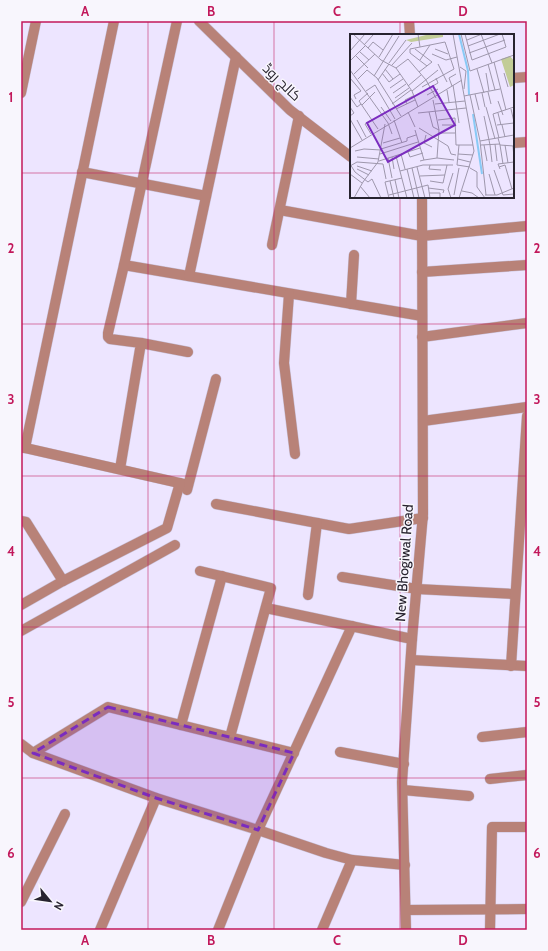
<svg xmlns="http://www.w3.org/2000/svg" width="548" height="951" font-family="Cabin,Cairo,sans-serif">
<rect width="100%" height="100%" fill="#ede5ff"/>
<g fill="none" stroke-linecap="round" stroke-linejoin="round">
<g stroke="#c9c2da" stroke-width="11">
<g id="minor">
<path d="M199 21 290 110 351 157"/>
<path d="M409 21 410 35"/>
<path d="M513 78 527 77"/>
<path d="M21 93 36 21"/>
<path d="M513 143 527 142"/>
<path d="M82 172 206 196"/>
<path d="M280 210 422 236 527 226"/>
<path d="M272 245 299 116"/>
<path d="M124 265 422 316"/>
<path d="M422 272 527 265"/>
<path d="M189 276 236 57"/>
<path d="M289 294 284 363 295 454"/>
<path d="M351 304 354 255"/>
<path d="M422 337 527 323"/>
<path d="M141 343 188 352"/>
<path d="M423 421 527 407"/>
<path d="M21 447 188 485"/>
<path d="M25 448 114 21"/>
<path d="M120 469 141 343 110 339 108 337V333L124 265 177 21"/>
<path d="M187 490 216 379"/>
<path d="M216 504 349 529 423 518"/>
<path d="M21 521 26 522 63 581"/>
<path d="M200 571 271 588 230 737"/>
<path d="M342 577 417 589 515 594"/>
<path d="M308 595 317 523"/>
<path d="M21 605 63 581 167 528 180 483"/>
<path d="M266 608 412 639"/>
<path d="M21 631 175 545"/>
<path d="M411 660 527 666"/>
<path d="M511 666 527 416"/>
<path d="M181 725 222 576"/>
<path d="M482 737 527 732"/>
<path d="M21 744 33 753 55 761 156 798 258 830 326 853 352 860 405 865"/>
<path d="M340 752 404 764"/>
<path d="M33 753 108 707 294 753"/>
<path d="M490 779 527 775"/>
<path d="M403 790 469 796"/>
<path d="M21 902 65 814"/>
<path d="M406 910 527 909"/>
<path d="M100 930 156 798"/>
<path d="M218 930 258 830 352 626"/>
<path d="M322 930 352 860"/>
<path d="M406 930 402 782 412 639 423 514 422 197"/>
<path d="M490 930 492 827H527"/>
</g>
</g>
<use href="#minor" stroke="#b88278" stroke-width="10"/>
</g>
<path fill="#7b2cbf" fill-opacity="0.2" stroke="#7b2cbf" stroke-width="3" stroke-dasharray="8 5" stroke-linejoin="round" d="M108 707 294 753 258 830 156 798 33 753Z"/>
<path fill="none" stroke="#c2185b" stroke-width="1" stroke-opacity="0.55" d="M148 21V930M274 21V930M400 21V35M21 173H351M513 173H527M400 197V930M21 324H527M21 476H527M21 627H527M21 778H527"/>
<g text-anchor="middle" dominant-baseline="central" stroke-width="3" stroke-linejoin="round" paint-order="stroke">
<g font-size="14" fill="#27232f" stroke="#f8f6fd">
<text transform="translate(282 82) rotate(44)">کالج روڈ</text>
<text transform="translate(404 563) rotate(-86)">New Bhogiwal Road</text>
</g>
</g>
<g transform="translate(350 34)">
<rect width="164" height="164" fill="#ede5ff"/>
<path d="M80 0H93V3L61 8 56 6ZM160 22 164 27V51L160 53 151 25Z" fill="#c2cc97"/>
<path fill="none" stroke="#89caf6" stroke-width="2" d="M109 0 118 37 119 61M123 80 132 140"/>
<path fill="none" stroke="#9e97ac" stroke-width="1" d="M3 0 31 26 46 34 62 57 68 73M68 0 70 13M103 0 124 117 109 164M111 0 120 37 164 21M115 0 122 26 156 13 152 0M131 0 142 29M117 6 132 0M14 11 23 1M118 12 150 0M18 14 23 8 33 16M65 15 82 28 69 38M85 15 98 20M0 17 15 0M10 18 19 26M119 19 155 6M82 20 96 26 107 23M6 22 18 34M29 23 43 0M70 26 80 11M0 27 15 12M144 28 156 76M39 29 56 6M88 30 97 48M138 30 145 56M42 31 62 9M110 33 116 37 114 55M46 34 58 25 76 46 86 64M35 35 43 45M127 35 134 59M0 36 38 89 42 100M32 39 39 48 50 40M136 39 139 57M154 39 158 53M4 40 25 20M24 42 49 2M0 44 11 57 4 61 6 65M8 45 17 36 27 44 51 82M28 46 39 30M103 51 109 89M58 52 71 41M102 52 99 44 106 40M72 53 104 35 95 8 60 15V19L77 32M40 54 53 45M97 56 99 68M16 57 25 51 45 85M62 57 88 36M74 57 88 49 86 44M138 58 141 70M18 59 9 67 28 95M43 59 56 50M132 59 135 73M125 60 129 76M77 61 88 55M120 61 130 107 136 161M114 62 150 55M0 63 7 73 11 70M45 64 59 54M83 66 89 96 87 124M148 67 153 81M42 70 61 56M57 70 55 66 63 62M85 70 115 67M12 71 25 58M0 73 4 79 0 82M31 73 41 87M136 73 145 105M46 75 65 66M161 75 164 88M58 78 65 93M79 78 83 93 89 96M68 79 116 74M148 79 151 91M134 82 140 111M0 85 12 106M7 86 16 103M44 86 52 109M88 86 105 84 106 111H123M92 91H105M147 91 164 89M152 91 155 103M69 94 98 112 101 120 106 121M65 96 74 126 70 127M89 99H105M21 100 15 90 22 86M76 101 74 109 82 113M148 104 150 111 164 112M149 104 143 80 164 73M130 107 164 101M33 109 50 104M145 110 147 127M109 111 107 131 120 133M131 111 150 110M134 111 137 127M140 111 142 128M150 111 153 130M155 111 158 129M163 112 164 124M0 114 112 46M31 115 57 107V104L66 101M5 117 14 115 31 116M58 118 60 123 73 119M30 120 68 108M51 120 55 135M108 120 123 121M46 122 57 164M7 123 29 125M42 123 44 135M38 124 42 144M108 125 120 128M74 126 87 124 104 126M29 127 70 114M0 130 5 138 18 148 22 145 31 164M80 131 79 135 91 136M0 132 7 128 33 130 36 145M7 132 22 137M67 133 75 164M149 133 155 131 162 155M62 134 69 164M120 134 127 138V153L135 164M7 135 19 141M57 135 64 164M150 135 148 130 164 128M144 136 153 161 164 160M50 137 73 131H103M0 140 12 149M139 140 145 161M70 142 95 141M45 146 49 164M40 147 44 164M80 147 93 149 97 131M10 152 20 164M78 154 94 156 93 159M112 157 122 159 129 164M79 159H90V164M39 161 78 151 80 164M104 161 109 134M135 161H147L164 154M4 164 13 148 28 128 35 90M39 164 35 148 52 144M101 164 98 155 103 139"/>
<path fill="#7b2cbf" fill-opacity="0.15" stroke="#7b2cbf" stroke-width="2" d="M83 52 105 91 38 128 17 89Z"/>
<rect width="164" height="164" fill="none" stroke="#27232f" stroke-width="2"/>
</g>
<rect width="548" height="951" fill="none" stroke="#f8f6fd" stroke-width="44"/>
<g transform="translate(50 901) rotate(119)" stroke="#f8f6fd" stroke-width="3" paint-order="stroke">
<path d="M0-3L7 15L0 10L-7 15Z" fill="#27232f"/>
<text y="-6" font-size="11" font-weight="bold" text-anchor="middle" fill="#27232f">N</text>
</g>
<rect x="22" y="22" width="504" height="907" fill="none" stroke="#c2185b" stroke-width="1.5"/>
<g font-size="13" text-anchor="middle" font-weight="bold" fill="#c2185b">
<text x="85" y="16">A</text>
<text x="211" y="16">B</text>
<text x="337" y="16">C</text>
<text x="463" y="16">D</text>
<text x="11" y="102">1</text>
<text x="537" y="102">1</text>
<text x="11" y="253">2</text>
<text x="537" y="253">2</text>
<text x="11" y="404">3</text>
<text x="537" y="404">3</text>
<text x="11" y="556">4</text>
<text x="537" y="556">4</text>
<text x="11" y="707">5</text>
<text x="537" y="707">5</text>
<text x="11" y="858">6</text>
<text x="537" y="858">6</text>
<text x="85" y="945">A</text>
<text x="211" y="945">B</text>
<text x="337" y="945">C</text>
<text x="463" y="945">D</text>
</g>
</svg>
